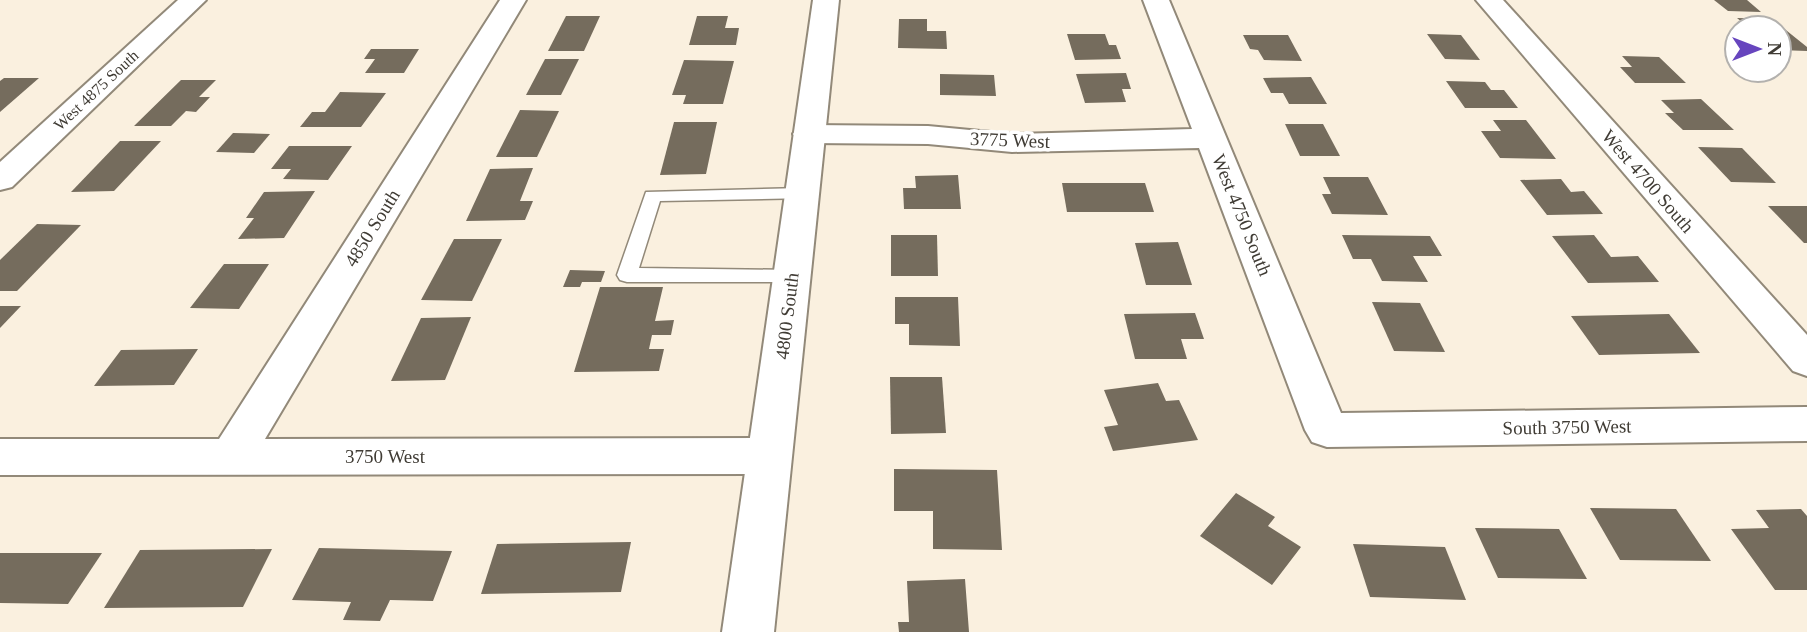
<svg xmlns="http://www.w3.org/2000/svg" width="1807" height="632" font-family="'Times New Roman',serif">
<rect width="100%" height="100%" fill="#faf0df"/>
<g fill="#756c5d">
<path d="M1714 0H1747L1761 12 1728 11Z"/>
<path d="M566 16H600L584 51H548Z"/>
<path d="M697 16H728L725 28H739L736 45H689Z"/>
<path d="M1737 18 1772 19 1807 47V51L1779 50V28H1749Z"/>
<path d="M899 19H927V31H946L947 49 898 48Z"/>
<path d="M1067 34H1105L1109 45H1116L1121 59 1075 60Z"/>
<path d="M1427 34 1461 35 1480 60 1445 59Z"/>
<path d="M1243 35H1288L1302 61 1264 60 1258 50 1250 49Z"/>
<path d="M371 49H419L404 73H365L375 59H364Z"/>
<path d="M1622 56 1659 57 1686 83H1635L1620 67H1632Z"/>
<path d="M545 59H579L561 95H526Z"/>
<path d="M684 60 734 61 723 104H683L686 95H672Z"/>
<path d="M1126 73 1131 89H1122L1126 102 1085 103 1076 74Z"/>
<path d="M940 74 994 75 996 96 940 95Z"/>
<path d="M1311 77 1327 104H1289L1283 93H1271L1263 78Z"/>
<path d="M4 78H39L0 112V81Z"/>
<path d="M181 80H216L199 97H210L196 112 186 111 171 126H134Z"/>
<path d="M1446 81 1485 82 1491 90H1504L1518 108H1465Z"/>
<path d="M340 92 386 93 361 127H300L312 112H325Z"/>
<path d="M1701 99 1734 130H1683L1665 113H1674L1661 100Z"/>
<path d="M520 110 559 111 537 157H496Z"/>
<path d="M1493 120H1526L1556 159 1500 158 1481 131H1501Z"/>
<path d="M674 122H717L706 174 660 175Z"/>
<path d="M1285 124H1323L1340 156H1300Z"/>
<path d="M233 133 270 134 254 153 216 152Z"/>
<path d="M120 141H161L114 191 71 192Z"/>
<path d="M289 146H352L328 180 283 179 291 169H271Z"/>
<path d="M1698 147 1742 148 1776 183 1731 182Z"/>
<path d="M533 168 520 201H533L525 220 466 221 490 169Z"/>
<path d="M958 175 961 209H904L903 188H916L915 176Z"/>
<path d="M1323 177H1368L1388 215 1332 214 1322 194H1331Z"/>
<path d="M1561 179 1571 192 1584 191 1603 214 1547 215 1520 180Z"/>
<path d="M1062 183H1145L1154 212H1067Z"/>
<path d="M315 191 284 238 238 239 254 218H246L264 192Z"/>
<path d="M1768 206H1807V243H1804Z"/>
<path d="M37 224 81 225 17 291H0V260Z"/>
<path d="M891 235H937L938 276H891Z"/>
<path d="M1342 235 1430 236 1442 256H1413L1428 282 1382 281 1371 259H1353Z"/>
<path d="M1594 235 1611 257 1638 256 1659 282 1588 283 1552 236Z"/>
<path d="M454 239H502L472 301 421 300Z"/>
<path d="M1178 242 1192 285H1146L1135 243Z"/>
<path d="M224 264H269L239 309 190 308Z"/>
<path d="M570 270 605 271 601 282H582L580 287H563Z"/>
<path d="M600 287H663L655 321 674 320 671 335H652L649 349H664L659 371 574 372Z"/>
<path d="M895 297H958L960 346 909 345V324H895Z"/>
<path d="M1372 302 1420 303 1445 352 1394 351Z"/>
<path d="M0 306H21L0 328Z"/>
<path d="M1195 313 1204 339H1181L1187 359H1135L1124 314Z"/>
<path d="M1669 314 1700 353 1599 355 1571 316Z"/>
<path d="M471 317 445 380 391 381 421 318Z"/>
<path d="M198 349 174 385 94 386 121 350Z"/>
<path d="M890 377H942L946 433 891 434Z"/>
<path d="M1158 383 1166 401 1179 400 1198 440 1113 451 1104 427 1118 425 1104 390Z"/>
<path d="M894 469 997 470 1002 550 933 549V511H894Z"/>
<path d="M1236 493 1275 517 1268 526 1301 547 1272 585 1200 536Z"/>
<path d="M1590 508 1676 509 1711 561 1620 560Z"/>
<path d="M1801 509 1807 516V590H1775L1731 529 1769 528 1756 510Z"/>
<path d="M1475 528 1559 529 1587 579 1498 578Z"/>
<path d="M631 542 621 592 481 594 497 544Z"/>
<path d="M1353 544 1445 547 1466 600 1370 597Z"/>
<path d="M319 548 452 551 433 601 390 600 380 621 343 620 351 602 292 600Z"/>
<path d="M272 549 243 607 104 608 140 550Z"/>
<path d="M0 553H102L68 604 0 603Z"/>
<path d="M965 579 969 632H899L898 622H909L907 581Z"/>
</g>
<g fill="none" stroke-linecap="round" stroke-linejoin="round">
<g stroke="#928979" stroke-width="3">
<path id="service" d="M802 188 808 190 811 194 808 198 660 201 639 268 792 270 799 272 802 277 799 282H627L620 280 617 275 646 192Z"/>
</g>
<g stroke="#928979" stroke-width="4">
<g id="minor">
<path d="M178 0H206L12 187 0 190V162Z"/>
<path d="M500 0H526L265 439 769 438 785 444 791 456 785 468 769 474 0 475V439H219Z"/>
<path d="M1143 0H1169L1341 413 1807 407V441L1327 447 1312 442 1305 430 1199 148 1012 152 928 144 809 143 798 141 793 134 798 127 809 125 928 126 1012 134 1192 129Z"/>
<path d="M1476 0H1503L1807 335V376L1793 371Z"/>
</g>
</g>
<g stroke="#928979" stroke-width="4">
<path id="tertiary" d="M813 0H839L774 632H722Z"/>
</g>
<use href="#service" fill="#fff" fill-rule="evenodd"/>
<use href="#minor" fill="#fff" fill-rule="evenodd"/>
<use href="#tertiary" fill="#fff" fill-rule="evenodd"/>
</g>
<g text-anchor="middle" dominant-baseline="central" stroke-width="7" stroke-linejoin="round" paint-order="stroke">
<g font-size="16" fill="#403c35" stroke="#fff">
<text transform="translate(96 90) rotate(-43)">West 4875 South</text>
</g>
<g font-size="19" fill="#403c35" stroke="#fff">
<text transform="translate(1010 140) rotate(2)">3775 West</text>
<text transform="translate(1648 181) rotate(49)">West 4700 South</text>
<text transform="translate(1242 215) rotate(68)">West 4750 South</text>
<text transform="translate(372 228) rotate(-58)">4850 South</text>
<text transform="translate(787 316) rotate(-83)">4800 South</text>
<text transform="translate(1567 427) rotate(-1)">South 3750 West</text>
<text x="385" y="456">3750 West</text>
</g>
</g>
<g transform="translate(1758 49) rotate(90)"><circle r="33" fill="#ffffff" stroke="#b3b1ae" stroke-width="2"/>
<path d="M0-5L12 26L0 18L-12 26Z" fill="#6745be"/>
<text y="-10" font-size="19" font-weight="bold" text-anchor="middle" fill="#403c35">N</text>
</g>
</svg>
